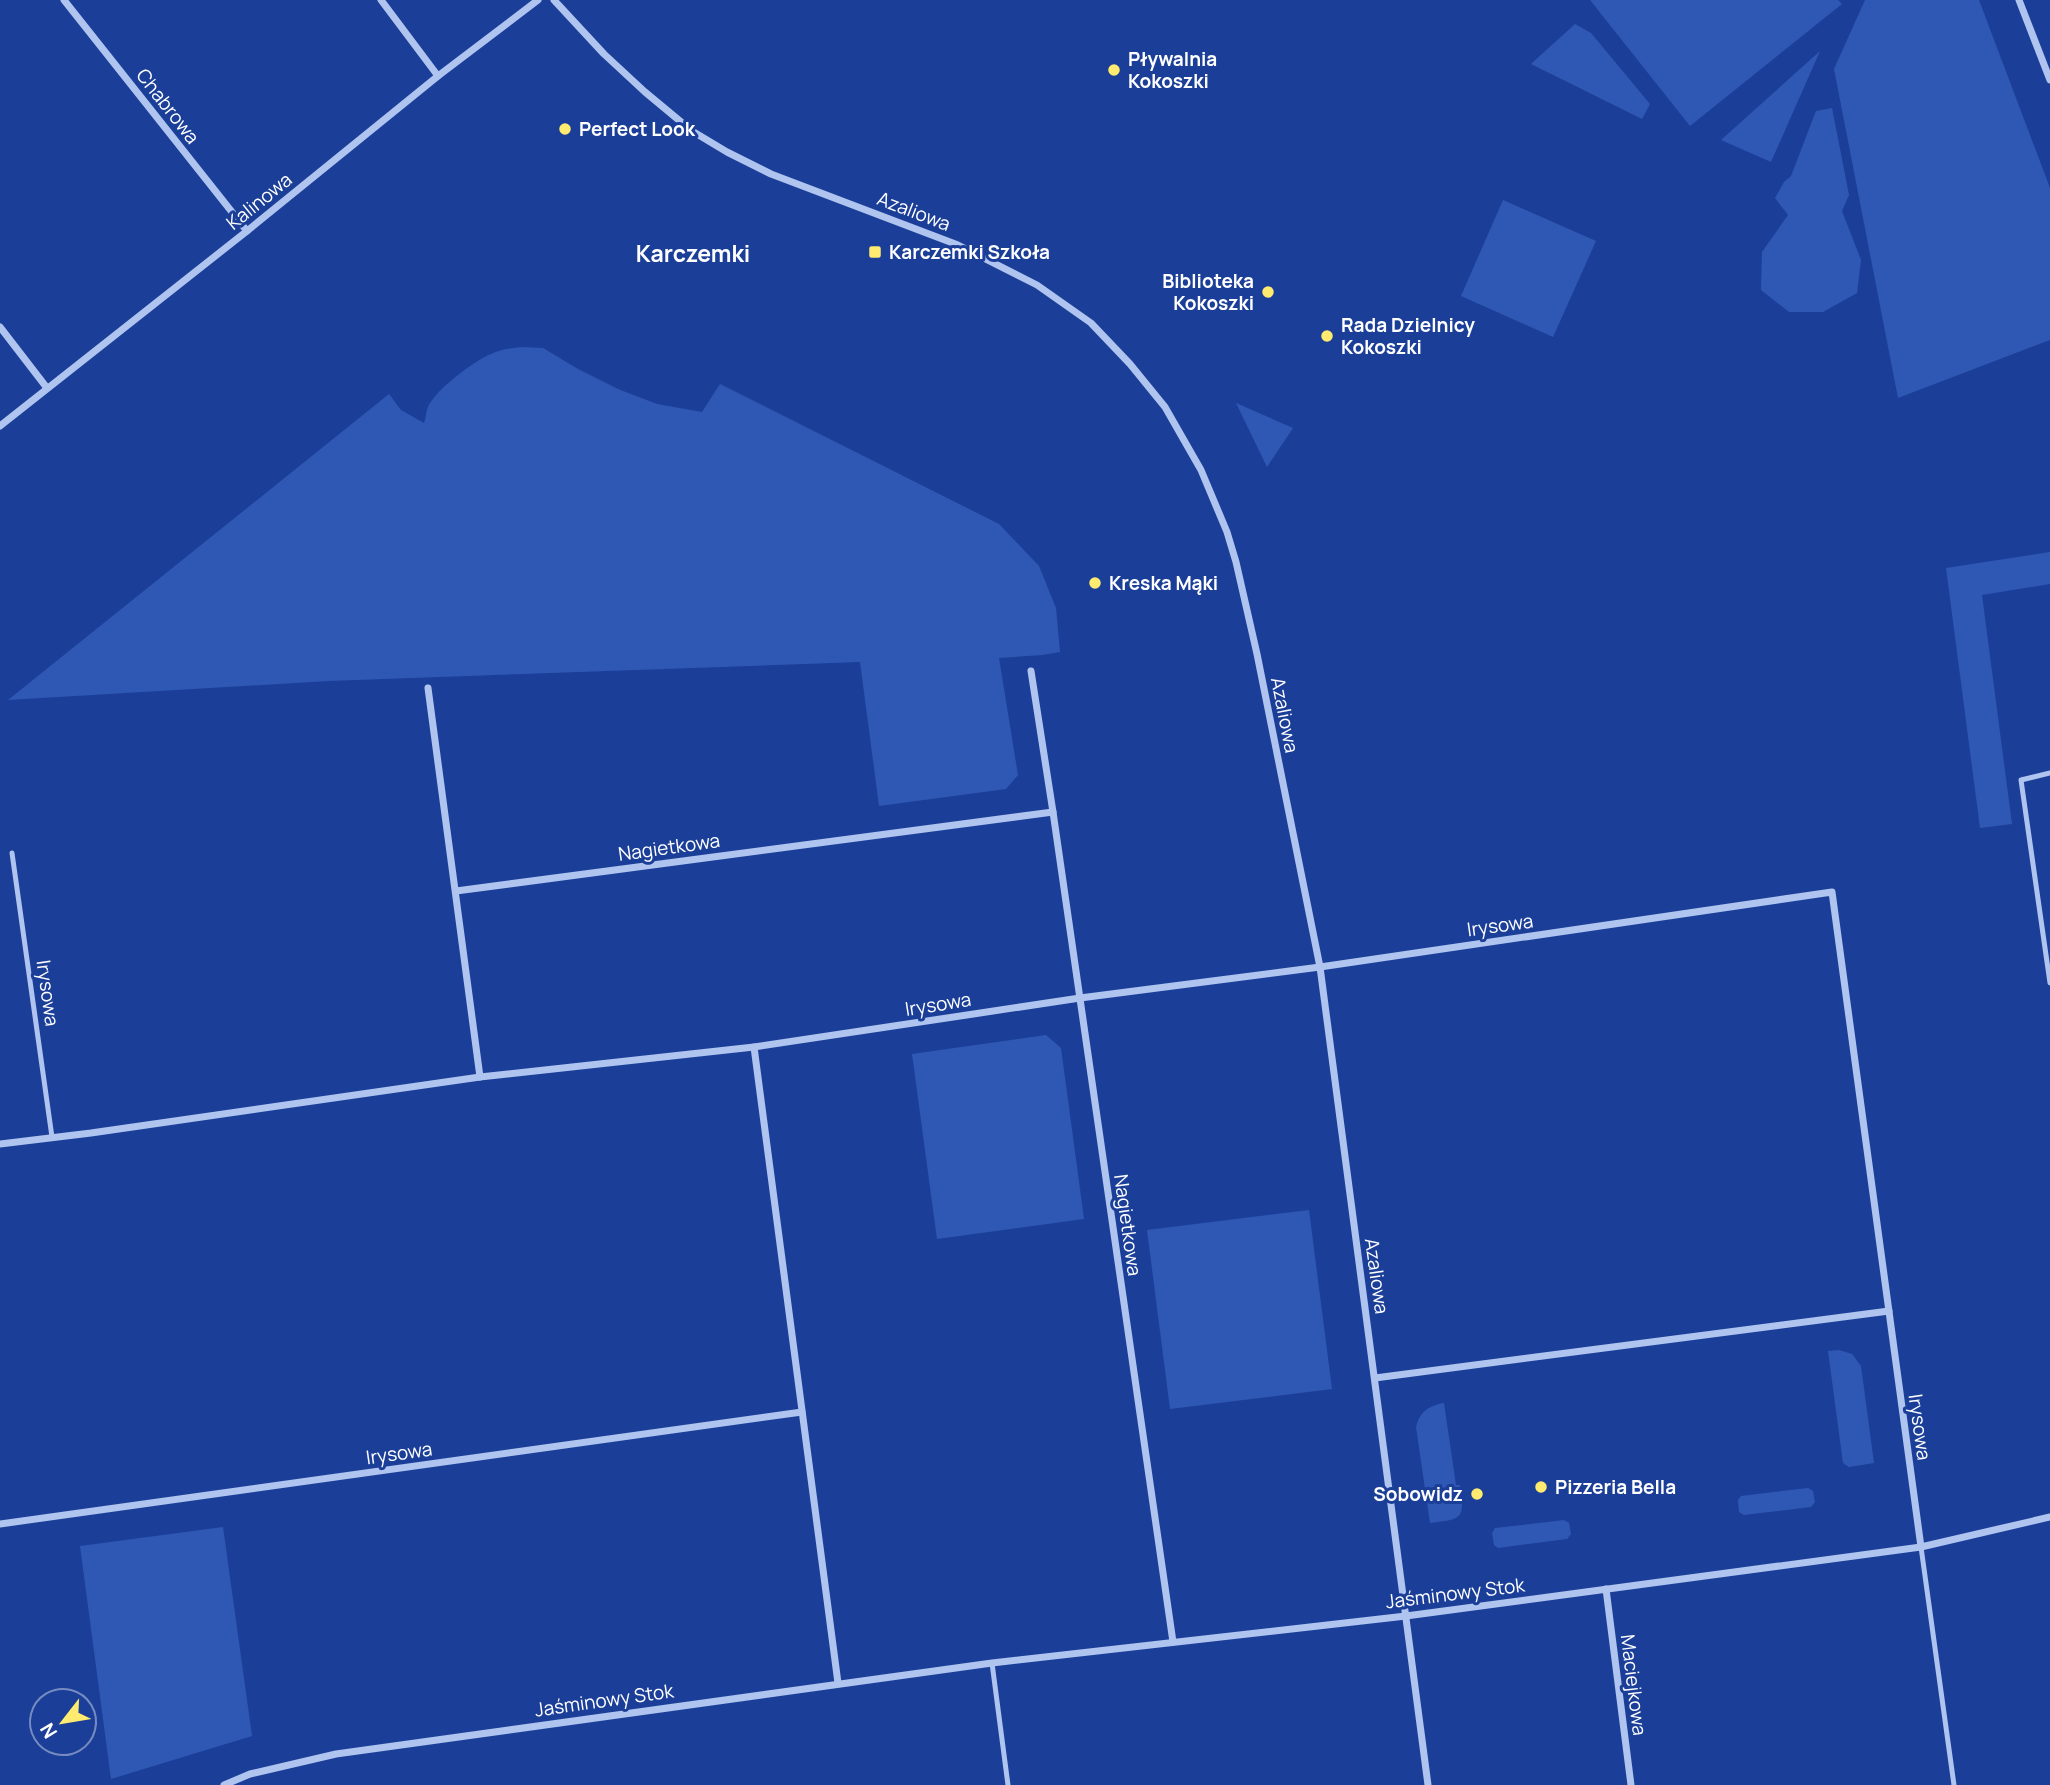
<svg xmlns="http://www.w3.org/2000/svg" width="2050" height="1785" font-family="Manrope,sans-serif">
<rect width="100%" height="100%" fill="#1b3f98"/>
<g fill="#2f58b5">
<path d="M1590 0H1838L1842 4 1690 126Z"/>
<path d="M1865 0H1979L2050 188V340L1898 398 1834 69Z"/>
<path d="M1575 24 1591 33 1650 104 1642 119 1531 64Z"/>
<path d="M1820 51 1771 162 1721 140Z"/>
<path d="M1832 108 1849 195 1842 211 1861 260 1857 293 1823 312H1789L1761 290 1762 252 1788 215 1775 198 1784 182 1791 176 1816 111Z"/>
<path d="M1503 200 1596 241 1553 337 1461 296Z"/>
<path d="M523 347 543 348 578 369 618 389 657 404 702 412 720 384 999 524 1039 566 1056 608 1060 652 1042 655 999 658 1018 775 1006 789 879 806 860 662 328 681 8 700 389 394 401 410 424 423C426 418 426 411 428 407 435 390 474 361 491 354 501 349 512 348 523 347Z"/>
<path d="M1236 403 1293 428 1267 467Z"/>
<path d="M2050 552V584L1982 595 2012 824 1980 828 1946 568Z"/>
<path d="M1046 1035 1061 1048 1084 1219 937 1239 912 1054Z"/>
<path d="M1309 1210 1332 1389 1170 1409 1147 1230Z"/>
<path d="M1839 1350 1852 1354 1861 1366 1874 1463 1849 1467 1843 1463 1828 1351Z"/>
<path d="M1444 1403 1456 1485H1460C1465 1519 1463 1519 1430 1523L1416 1427C1420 1411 1429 1406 1444 1403Z"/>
<path d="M1808 1488 1813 1491 1815 1502 1811 1507 1744 1515 1739 1512 1738 1500 1741 1496Z"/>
<path d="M1564 1520 1569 1523 1571 1534 1567 1539 1498 1548 1494 1545 1492 1533 1495 1528Z"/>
<path d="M223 1527 252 1736 111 1779 80 1546Z"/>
</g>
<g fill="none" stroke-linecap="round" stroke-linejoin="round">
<g stroke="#b0c4f0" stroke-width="5">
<path d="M2050 773 2021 780 2050 983"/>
<path d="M12 853 52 1137"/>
<path d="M1921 1547 1954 1785"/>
<path d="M992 1663 1008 1785"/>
</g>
<g stroke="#b0c4f0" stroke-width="7">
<path d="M64 0 247 231"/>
<path d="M381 0 438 76"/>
<path d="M554 0 604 54 645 92 692 131 727 152 771 174 958 245 1037 285 1091 323 1130 364 1165 407 1201 470 1227 532 1236 562 1257 654 1320 967 1428 1785"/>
<path d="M2019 0 2050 80"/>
<path d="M0 327 47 388"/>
<path d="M0 426 247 231 438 76 538 0"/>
<path d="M1031 671 1053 812 1173 1642"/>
<path d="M428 688 480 1077"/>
<path d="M456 891 1053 812"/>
<path d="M754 1047 838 1683"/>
<path d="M0 1144 91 1133 480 1077 754 1047 1080 998 1320 967 1832 892 1921 1547"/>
<path d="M1375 1378 1889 1311"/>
<path d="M0 1524 802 1412"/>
<path d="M1606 1589 1631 1785"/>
<path d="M224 1785 250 1774 336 1754 992 1663 1406 1616 1921 1547 2050 1517"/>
</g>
</g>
<g fill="#ffeb6f" stroke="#1b3f98" stroke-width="2.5">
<circle cx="1114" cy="70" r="7"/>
<circle cx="565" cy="129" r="7"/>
<rect x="868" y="245" width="14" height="14" rx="3.5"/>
<circle cx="1268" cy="292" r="7"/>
<circle cx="1327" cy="336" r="7"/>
<circle cx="1095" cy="583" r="7"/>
<circle cx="1541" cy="1487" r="7"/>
<circle cx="1477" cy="1494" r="7"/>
</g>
<g text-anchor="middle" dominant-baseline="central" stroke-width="6" stroke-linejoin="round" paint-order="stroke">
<g font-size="19" font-weight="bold" fill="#fff" stroke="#1b3f98" text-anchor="start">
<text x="1128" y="59">Pływalnia<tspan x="1128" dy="22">Kokoszki</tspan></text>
<text x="579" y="129">Perfect Look</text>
<text x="889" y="252">Karczemki Szkoła</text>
<text x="1254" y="281" text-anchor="end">Biblioteka<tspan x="1254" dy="22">Kokoszki</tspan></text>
<text x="1341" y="325">Rada Dzielnicy<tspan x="1341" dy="22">Kokoszki</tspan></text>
<text x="1109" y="583">Kreska Mąki</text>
<text x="1555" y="1487">Pizzeria Bella</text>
<text x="1463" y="1494" text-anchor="end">Sobowidz</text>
</g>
<g font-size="19" fill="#fff" stroke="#1b3f98">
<text transform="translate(168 106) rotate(52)">Chabrowa</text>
<text transform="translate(259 201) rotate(-39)">Kalinowa</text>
<text transform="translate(914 211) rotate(21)">Azaliowa</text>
<text transform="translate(1285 715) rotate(79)">Azaliowa</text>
<text transform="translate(669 847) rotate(-8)">Nagietkowa</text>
<text transform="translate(1500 925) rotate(-8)">Irysowa</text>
<text transform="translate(48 993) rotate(82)">Irysowa</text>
<text transform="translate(938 1004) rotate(-9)">Irysowa</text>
<text transform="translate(1128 1225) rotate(82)">Nagietkowa</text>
<text transform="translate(1377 1276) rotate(82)">Azaliowa</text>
<text transform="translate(1920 1427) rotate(82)">Irysowa</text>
<text transform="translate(399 1453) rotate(-8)">Irysowa</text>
<text transform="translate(1455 1593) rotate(-7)">Jaśminowy Stok</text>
<text transform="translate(1634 1685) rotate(83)">Maciejkowa</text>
<text transform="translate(604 1700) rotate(-8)">Jaśminowy Stok</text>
</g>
<g font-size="23" font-weight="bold" fill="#fff" stroke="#1b3f98">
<text x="693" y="253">Karczemki</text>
</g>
</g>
<g transform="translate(63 1722) rotate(239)"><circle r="33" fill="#1b3f98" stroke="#768cc1" stroke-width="2"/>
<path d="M0-5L12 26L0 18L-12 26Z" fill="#ffeb6f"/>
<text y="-10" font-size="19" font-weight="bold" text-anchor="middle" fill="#ffffff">N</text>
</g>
</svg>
